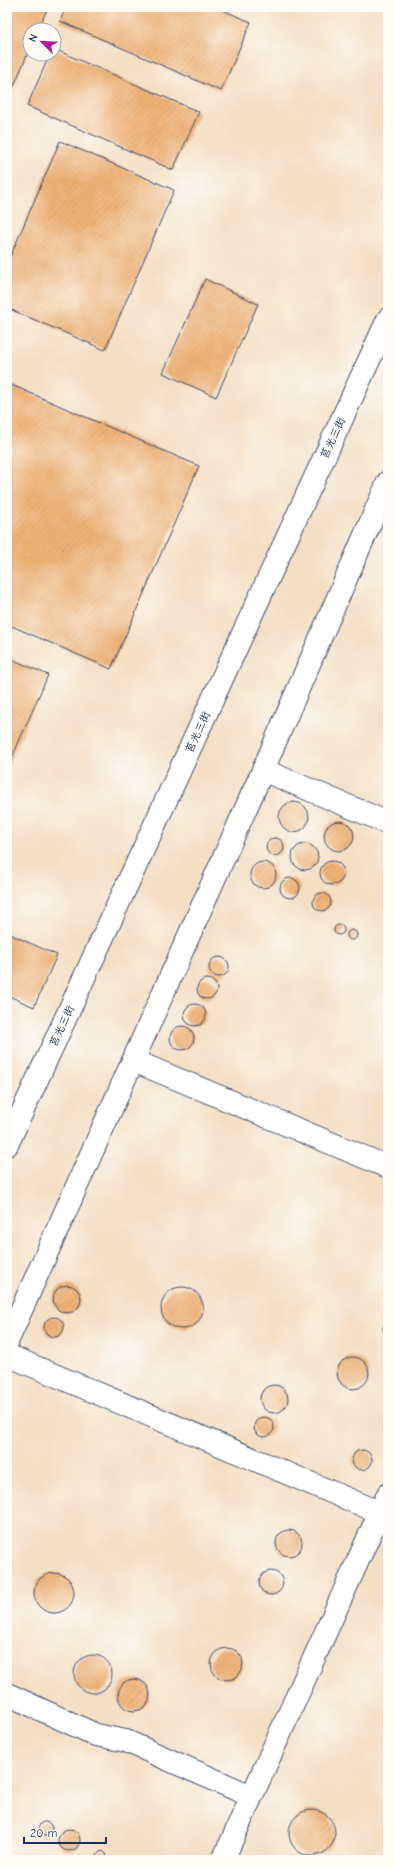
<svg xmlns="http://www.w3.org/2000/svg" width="395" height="1867" font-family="'Comic Neue','LXGW WenKai TC',sans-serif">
<defs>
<pattern id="building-hatch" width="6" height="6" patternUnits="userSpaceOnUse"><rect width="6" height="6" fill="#f0b276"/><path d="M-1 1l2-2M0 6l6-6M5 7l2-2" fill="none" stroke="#cd9968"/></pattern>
</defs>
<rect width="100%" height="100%" fill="#fdfcf7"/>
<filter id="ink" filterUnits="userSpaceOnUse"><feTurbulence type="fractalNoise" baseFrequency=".025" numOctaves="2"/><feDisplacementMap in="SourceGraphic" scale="8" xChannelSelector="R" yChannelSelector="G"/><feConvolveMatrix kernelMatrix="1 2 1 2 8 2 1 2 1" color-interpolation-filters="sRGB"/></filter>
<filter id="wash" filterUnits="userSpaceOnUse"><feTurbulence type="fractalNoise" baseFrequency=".012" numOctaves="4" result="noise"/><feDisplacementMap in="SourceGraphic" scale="16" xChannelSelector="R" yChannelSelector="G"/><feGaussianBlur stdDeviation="0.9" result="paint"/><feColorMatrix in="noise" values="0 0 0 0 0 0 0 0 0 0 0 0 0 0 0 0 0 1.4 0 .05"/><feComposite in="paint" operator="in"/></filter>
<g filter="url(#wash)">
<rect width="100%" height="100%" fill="#f4dfc4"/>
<g id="blocks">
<g fill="url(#building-hatch)">
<path d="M7 7H48L38 30H30V48L10 95 7 93Z"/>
<path d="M66 7H215L251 22 221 91 60 21Z"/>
<path d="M54 49 199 112 173 170 27 106 50 54H54Z"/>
<path d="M60 141 174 190 105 350 7 308V264Z"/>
<path d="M205 279 258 304 216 397 163 373Z"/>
<path d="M7 383 199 466 111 669 7 624Z"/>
<path d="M7 657 48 675 7 769Z"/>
<circle cx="294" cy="817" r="15"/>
<circle cx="339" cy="836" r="15"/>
<circle cx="275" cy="847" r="9"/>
<circle cx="305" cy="857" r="13"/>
<circle cx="332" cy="873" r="12"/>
<circle cx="263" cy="875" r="13"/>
<circle cx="290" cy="888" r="10"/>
<circle cx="322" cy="902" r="9"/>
<circle cx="339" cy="930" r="5"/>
<circle cx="352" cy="935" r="5"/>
<path d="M7 933 57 955 34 1007 7 995Z"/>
<circle cx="219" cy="967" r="10"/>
<circle cx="207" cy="989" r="10"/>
<circle cx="195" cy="1015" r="11"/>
<circle cx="182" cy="1038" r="12"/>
<circle cx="67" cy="1299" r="14"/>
<circle cx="182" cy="1308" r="21"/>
<circle cx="54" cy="1327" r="10"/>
<path d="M388 1320V1337L384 1333 383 1327Z"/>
<circle cx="353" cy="1373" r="16"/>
<circle cx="274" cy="1399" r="14"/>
<circle cx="264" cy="1427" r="10"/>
<circle cx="362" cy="1460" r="10"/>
<circle cx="289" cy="1543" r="13"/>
<circle cx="271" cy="1583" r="12"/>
<circle cx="54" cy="1593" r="20"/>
<circle cx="227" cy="1664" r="16"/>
<circle cx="93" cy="1674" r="19"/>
<circle cx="134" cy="1695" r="16"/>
<circle cx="312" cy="1833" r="23"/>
<circle cx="45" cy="1829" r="7"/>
<circle cx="69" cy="1840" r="11"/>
<circle cx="102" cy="1856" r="4.5"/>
</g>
</g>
</g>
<g filter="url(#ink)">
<use href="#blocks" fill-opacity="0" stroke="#3c496d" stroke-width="1"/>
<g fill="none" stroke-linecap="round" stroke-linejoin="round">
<g stroke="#3c496d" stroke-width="24">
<g id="minor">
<path d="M263 770 388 823"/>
<path d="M134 1061 388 1167"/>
<path d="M7 1145 388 319"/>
<path d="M7 1342 263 770 388 482"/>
<path d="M7 1355 388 1516"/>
<path d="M7 1694 96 1735 126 1741 251 1796"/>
<path d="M223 1860 388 1494"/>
</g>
</g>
<use href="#minor" stroke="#fff" stroke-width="22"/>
</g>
</g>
<g text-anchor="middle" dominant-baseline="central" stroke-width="3.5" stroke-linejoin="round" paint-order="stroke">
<g font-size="11" fill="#1b2f5e" stroke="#fdfcf7">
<text transform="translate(333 438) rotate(-65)">莒光三街</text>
<text transform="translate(198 732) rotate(-65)">莒光三街</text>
<text transform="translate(62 1026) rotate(-65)">莒光三街</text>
</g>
</g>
<rect width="395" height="1867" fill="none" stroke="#fdfcf7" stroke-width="24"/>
<g transform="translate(42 42) rotate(294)"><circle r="19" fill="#fdfcf7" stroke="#a3aaba"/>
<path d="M0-3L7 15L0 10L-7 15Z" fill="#b5179e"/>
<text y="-6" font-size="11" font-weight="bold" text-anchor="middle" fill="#1b2f5e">N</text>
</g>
<path d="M24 1837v6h82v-6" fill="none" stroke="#1b2f5e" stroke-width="2"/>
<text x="30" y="1837" font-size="12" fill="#1b2f5e" stroke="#fdfcf7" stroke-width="3" paint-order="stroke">20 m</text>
</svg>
